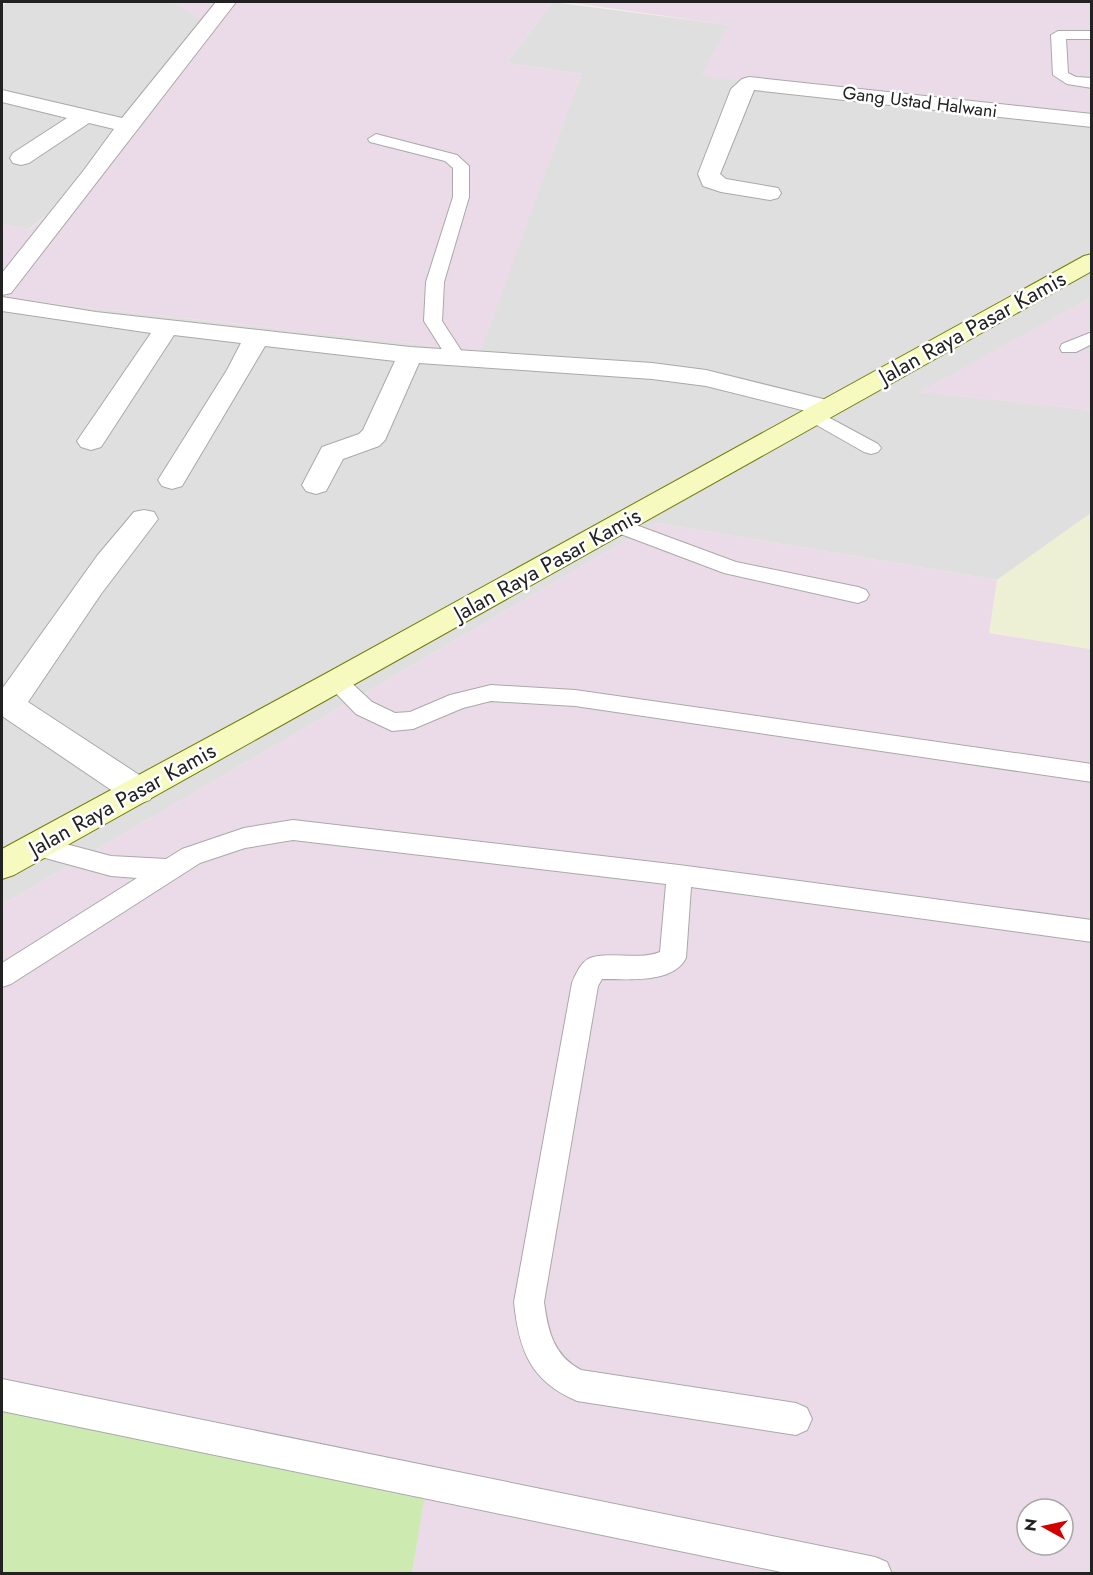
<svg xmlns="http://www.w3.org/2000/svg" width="1093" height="1575" font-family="Jost,sans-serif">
<rect width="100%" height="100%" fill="#f2efe9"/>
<g fill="#e0dfdf">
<path d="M8 2H173L214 27 117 157 28 230 2 224V6Z"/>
<path d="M552 2 730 25 702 75 1091 122V298L921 392 1091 410V513L997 580 656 523 2 905V298L480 351 581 74 507 63Z"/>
</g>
<g fill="#ebdbe8" fill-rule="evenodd">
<path d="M173 2H552L507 63 581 74 481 351 2 298V224L29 230 117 157 214 28Z"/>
<path d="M566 2H1091V122L701 76 729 25Z"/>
<path d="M1091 298V410L919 392Z"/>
<path d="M656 523 997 580 990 633 1091 649V1573H412L428 1470 2 1380V905ZM1027 1509H1063V1545H1027Z"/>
</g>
<path fill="#eef0d5" d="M1091 513V649L989 633 997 580Z"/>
<path fill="#cdebb0" d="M2 1380 429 1470 412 1573 2 1574Z"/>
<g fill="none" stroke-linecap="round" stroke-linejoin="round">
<g stroke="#a9a9a9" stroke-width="2">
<g id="lane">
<path d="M1058 31H1092V39H1066L1068 73 1076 77 1092 78V88L1067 84 1053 75 1051 35Z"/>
<path d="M376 134 457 155 469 166V197L444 282 442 321 466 358 464 362H450L424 321 426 282 453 197V168L445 161 370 142 368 139Z"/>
<path d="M1092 332V344L1076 352H1062L1060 348 1062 344Z"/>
<path d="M813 409 878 444 881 448 878 452 871 454 864 452 806 419 803 415 806 411Z"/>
<path d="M617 518 736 562 858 587 866 590 869 595 866 600 858 603 724 573 610 530 607 525 610 520Z"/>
<path d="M336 674 344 676 372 702 395 713 410 712 450 695 491 685 575 690 1092 764V782L575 706 491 701 463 708 413 729 392 731 356 714 325 682 328 676Z"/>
<path d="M293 820 679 865 1092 920V942L691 887 686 958C673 984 627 979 602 979L598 986 544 1302C548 1331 553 1355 581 1370L796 1403 807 1408 812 1419 807 1430 796 1435 577 1401C530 1381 519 1350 514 1302L572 983C575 975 581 963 588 959 605 950 639 961 660 952L666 884 293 840 245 848 200 863 11 984 2 987V963L137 878 111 876 27 853 24 846 27 839 36 836 111 856 166 859 182 849 244 828Z"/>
<path d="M2 1379 875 1557 887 1562 892 1574H791L2 1411Z"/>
</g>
</g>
<g stroke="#a9a9a9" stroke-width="2">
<g id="street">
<path d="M216 2H236L11 293 2 295V273L84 170 114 129 89 123 29 163 21 165 13 163 10 158 13 153 67 118 2 102V90L122 118Z"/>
<path d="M749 77 1092 114V127L754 90 720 174 726 179 778 188 781 193 778 198 770 200 721 192 703 186 698 174 731 89 742 79Z"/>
<path d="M2 297 96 312 410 347 652 363 706 370 835 402 839 408 835 414 826 416 706 386 652 379 419 363 385 440 379 446 343 459 326 491 316 494 306 491 302 485 322 447 359 434 363 430 395 361 265 346 182 486 172 489 162 486 158 480 227 370 241 343 174 335 101 447 91 450 81 447 77 441 151 333 2 311Z"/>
<path d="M144 510 154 512 158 519 101 594 28 702 150 782 155 791 150 800 138 804 126 800 2 716V689L97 556 134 512Z"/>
</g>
</g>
<g stroke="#707d05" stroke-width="2">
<path id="secondary" d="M1092 254V271L14 875 2 879V849L325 674 1084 256Z"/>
</g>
<use href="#lane" fill="#fff" fill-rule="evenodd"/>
<use href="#street" fill="#fff" fill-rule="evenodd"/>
<use href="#secondary" fill="#f7fabf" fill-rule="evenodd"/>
</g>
<g text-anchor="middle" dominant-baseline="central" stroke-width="5" stroke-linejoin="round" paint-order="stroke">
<g font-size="18" fill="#222" stroke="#fff">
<text transform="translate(920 102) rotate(7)">Gang Ustad Halwani</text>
</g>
<g font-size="22" fill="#222" stroke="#fff">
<text transform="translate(972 327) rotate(-29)">Jalan Raya Pasar Kamis</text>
<text transform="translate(547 564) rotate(-29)">Jalan Raya Pasar Kamis</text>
<text transform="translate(122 799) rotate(-29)">Jalan Raya Pasar Kamis</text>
</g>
</g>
<rect width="1093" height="1575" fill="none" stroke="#222222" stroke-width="6"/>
<g transform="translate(1045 1527) rotate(278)"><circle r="28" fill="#ffffff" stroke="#a7a7a7" stroke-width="1.5"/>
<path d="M0-4.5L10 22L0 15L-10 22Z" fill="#d40000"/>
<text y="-9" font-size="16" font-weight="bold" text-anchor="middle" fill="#222222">N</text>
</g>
</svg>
